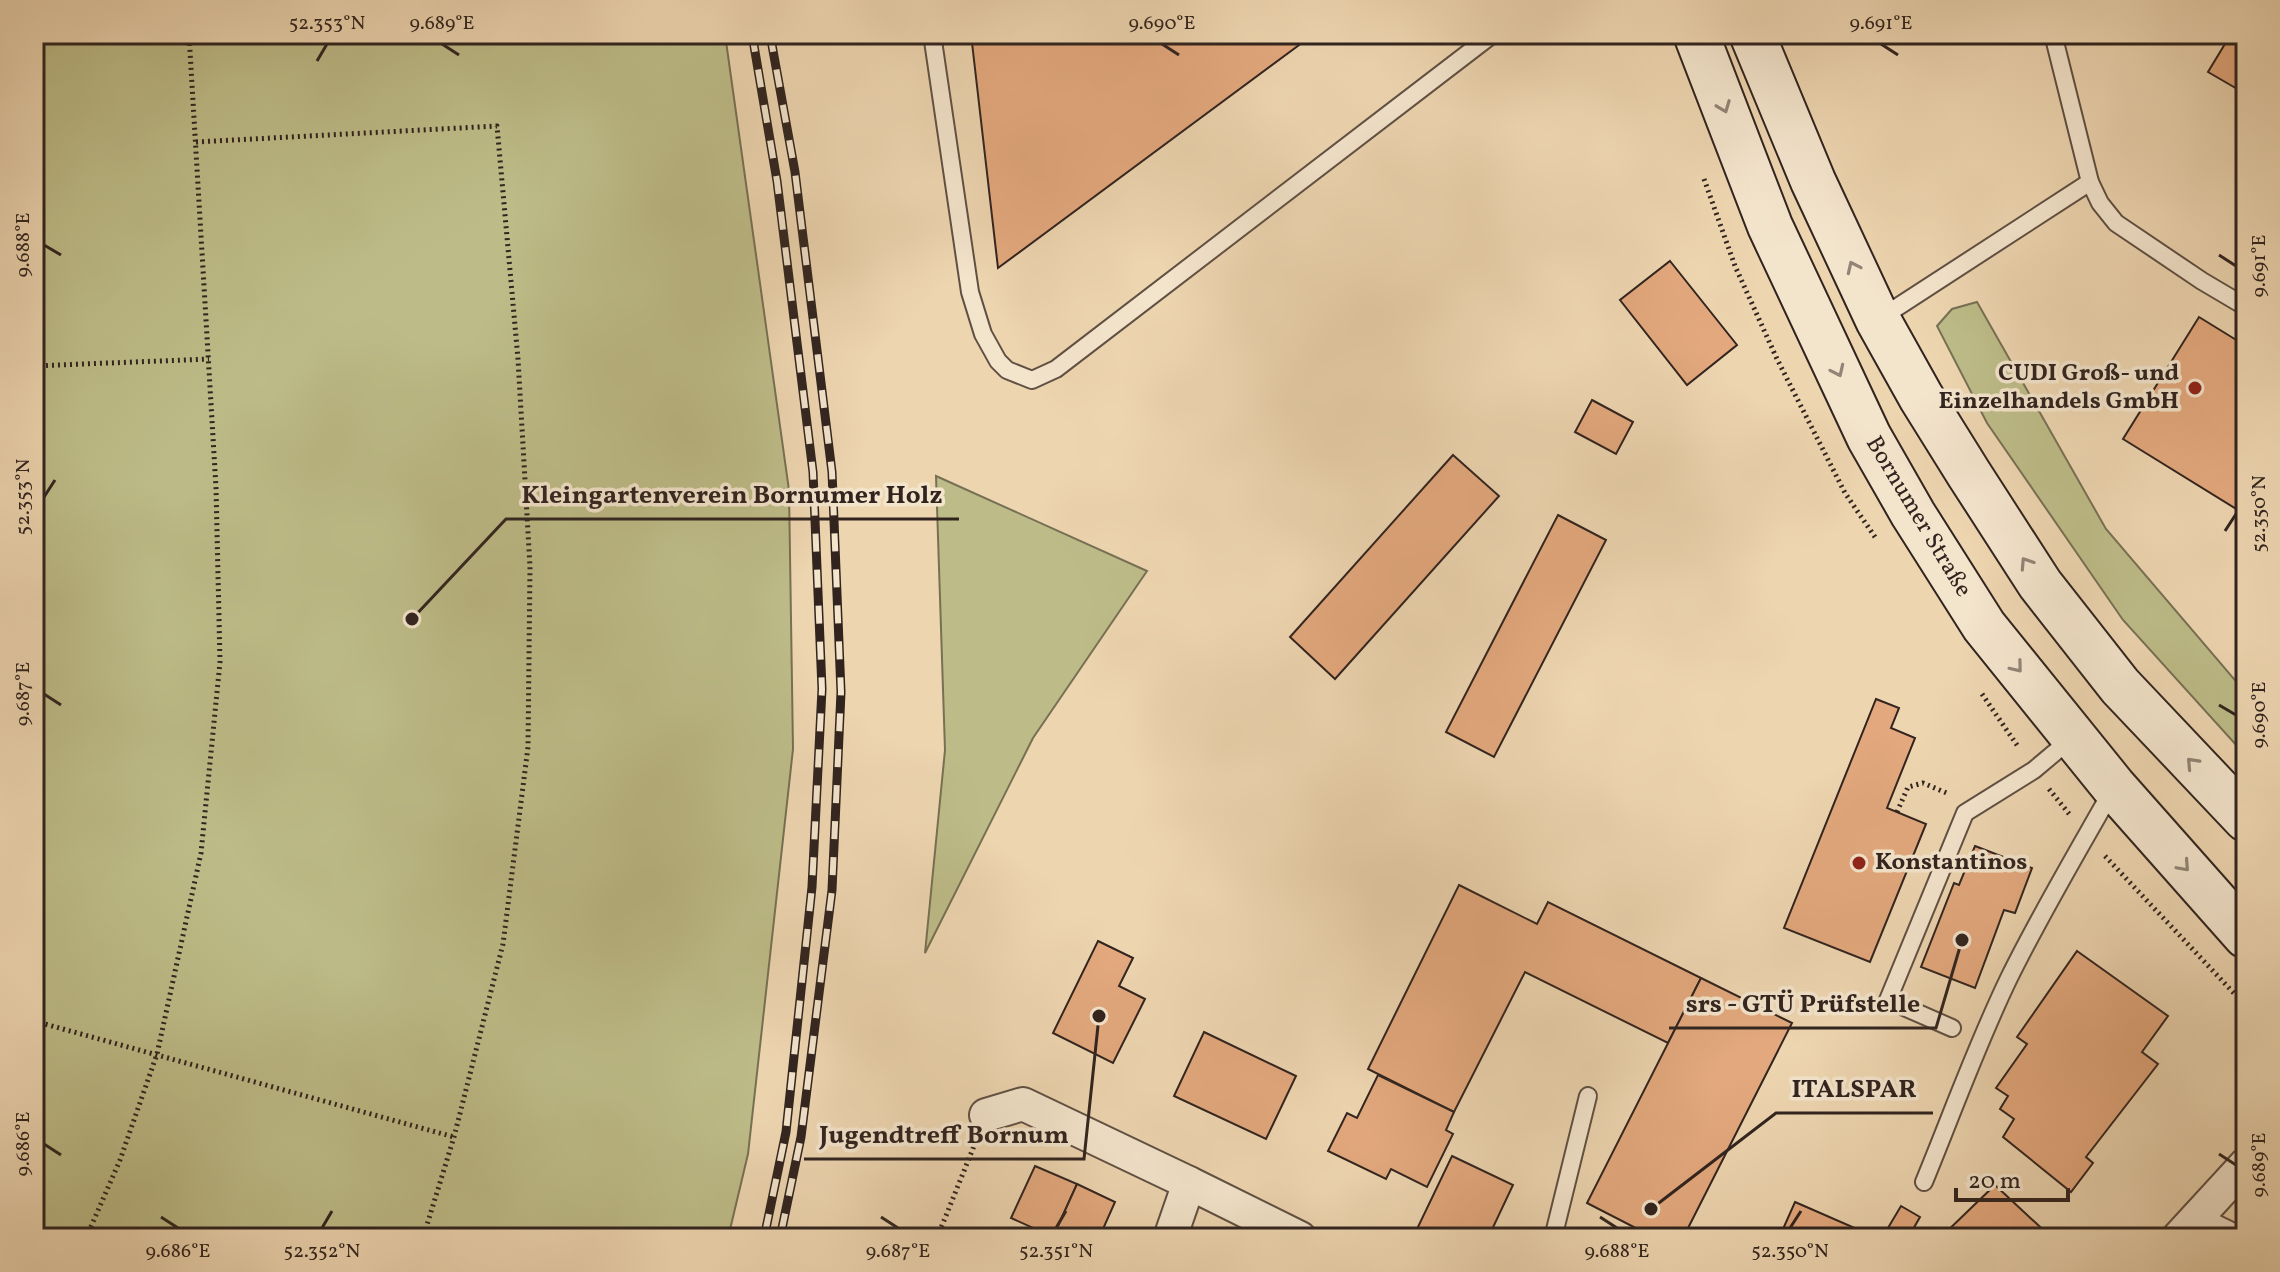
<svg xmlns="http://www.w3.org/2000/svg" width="2280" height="1272" font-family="Vollkorn,serif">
<rect width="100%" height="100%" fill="#edd5b0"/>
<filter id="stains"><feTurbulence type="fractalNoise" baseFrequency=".0025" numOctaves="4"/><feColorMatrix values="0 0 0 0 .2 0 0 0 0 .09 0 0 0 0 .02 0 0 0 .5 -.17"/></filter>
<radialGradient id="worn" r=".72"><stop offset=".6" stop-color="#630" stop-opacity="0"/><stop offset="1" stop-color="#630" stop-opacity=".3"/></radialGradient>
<g fill="#bdbc88" stroke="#777054" stroke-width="2">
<path d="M34 34H725L789 490 793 749 748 1154 728 1238H34Z"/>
<path d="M1977 302 2106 529 2246 693V756L2123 620 1987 423 1937 326 1952 309Z"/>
<path d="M936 476 1147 571 1033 738 925 953 945 750Z"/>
</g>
<g fill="#e3a87d" stroke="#31241f" stroke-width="2">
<path d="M971 34H1314L998 268Z"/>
<path d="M2231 34H2246V94L2208 72Z"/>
<path d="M1670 261 1737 345 1687 385 1620 300Z"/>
<path d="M2199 317 2246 346V515L2123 439Z"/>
<path d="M1592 400 1633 422 1616 454 1575 432Z"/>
<path d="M1453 455 1499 496 1335 679 1290 637Z"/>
<path d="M1558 515 1606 540 1494 757 1446 732Z"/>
<path d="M1876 699 1899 708 1891 728 1915 738 1887 808 1926 824 1870 962 1784 928Z"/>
<path d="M1975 846 2032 868 2015 913 2004 910 1975 988 1921 967 1954 883 1959 885Z"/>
<path d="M1459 885 1537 924 1548 902 1701 978 1668 1043 1525 972 1454 1112 1368 1069Z"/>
<path d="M1098 941 1133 958 1119 986 1145 999 1113 1063 1053 1033Z"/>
<path d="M2077 951 2168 1016 2142 1052 2158 1064 2086 1157 2093 1163 2071 1192 2003 1137 2014 1119 2000 1109 2008 1096 1996 1088 2027 1044 2017 1037Z"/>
<path d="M1701 978 1792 1023 1683 1238H1655L1587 1203Z"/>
<path d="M1204 1032 1296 1076 1266 1139 1174 1096Z"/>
<path d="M1378 1075 1454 1112 1446 1130 1453 1134 1427 1187 1391 1169 1386 1179 1328 1151 1347 1113 1357 1118Z"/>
<path d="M1452 1156 1513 1185 1488 1238H1437L1417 1229Z"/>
<path d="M1035 1166 1077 1184 1053 1237 1011 1218Z"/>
<path d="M1077 1184 1115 1202 1099 1238H1055L1053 1237Z"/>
<path d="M1995 1185 2052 1238 1941 1237Z"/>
<path d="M1795 1202 1873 1236 1872 1238H1779Z"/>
<path d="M1901 1206 1920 1217 1908 1238H1882Z"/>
</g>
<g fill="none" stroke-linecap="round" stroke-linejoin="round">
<g stroke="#605043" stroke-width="20">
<g id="lane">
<path d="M932 34 970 292 983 334 998 361 1007 370 1032 380 1056 369 1493 34"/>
<path d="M2055 42 2090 182 2100 203 2116 223 2202 281 2246 307"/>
<path d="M1879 319 2090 182"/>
<path d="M1952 1028 1888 1000 1965 813 2034 770 2072 738"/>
<path d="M1924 1182C1952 1114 1977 1044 2009 978 2041 913 2078 851 2113 789"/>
<path d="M2199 1215 2246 1238"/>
<path d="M1553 1238 1588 1096"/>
</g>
</g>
<g stroke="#605043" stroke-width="36">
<g id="street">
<path d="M986 1115 1023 1104 1189 1183"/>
<path d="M1170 1238 1189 1183 1300 1238"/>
<path d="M2178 1238 2246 1164"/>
</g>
</g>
<g stroke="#31241f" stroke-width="48">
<g id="secondary">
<path d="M1696 34 1770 226 1869 437 1913 514 1984 626 2114 787 2246 936"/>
<path d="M1752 34 1813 181 1878 320 1921 397 1969 474 2040 584 2120 686 2246 819"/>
</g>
</g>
<g stroke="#31241f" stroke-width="5" stroke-dasharray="2 4" stroke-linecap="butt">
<path d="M196 142 497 126 518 359 530 567 528 747 503 944 454 1137 423 1238"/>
<path d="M1704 179 1735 266 1777 359 1845 493 1875 537"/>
<path d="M34 366 209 359"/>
<path d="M1982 694 2019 748"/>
<path d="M2049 789 2070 815"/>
<path d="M1897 812 1908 787 1923 783 1949 794"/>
<path d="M2105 856 2246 1006"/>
<path d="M34 1021 454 1137"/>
<path d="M86 1238 120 1160 157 1054 201 853 220 662 216 488 189 34"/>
<path d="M937 1238 974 1146"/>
</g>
<use href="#lane" stroke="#f3e4cc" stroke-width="16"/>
<use href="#street" stroke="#f3e4cc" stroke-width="32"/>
<use href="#secondary" stroke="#f3e4cc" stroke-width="44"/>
<g stroke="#31241f" stroke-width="9">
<g id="rail">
<path d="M752 34 777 181 813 472 822 689 812 887 786 1132 764 1238"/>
<path d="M770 34 795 172 832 472 841 692 832 890 801 1137 780 1238"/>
</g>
</g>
<use href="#rail" stroke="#f3e4cc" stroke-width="6" stroke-dasharray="18" stroke-linecap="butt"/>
</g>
<defs><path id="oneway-chevron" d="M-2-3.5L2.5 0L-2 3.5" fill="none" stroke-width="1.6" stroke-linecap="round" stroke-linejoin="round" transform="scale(2)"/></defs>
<g stroke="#928476">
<use href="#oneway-chevron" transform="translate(1724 107) rotate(69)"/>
<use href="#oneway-chevron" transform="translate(1853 267) rotate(-115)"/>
<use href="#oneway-chevron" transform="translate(1838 371) rotate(65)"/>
<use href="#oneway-chevron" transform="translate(2026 563) rotate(-123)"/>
<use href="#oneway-chevron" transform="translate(2017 667) rotate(51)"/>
<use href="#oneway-chevron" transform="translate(2192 763) rotate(-133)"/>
<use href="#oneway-chevron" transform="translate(2184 866) rotate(48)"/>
</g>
<path fill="none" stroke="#31241f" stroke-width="3" d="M442 44 459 55M1162 44 1179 55M1881 44 1898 55M317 61 327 44M44 245 61 255M2219 255 2236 266M44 497 55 480M2225 531 2236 514M44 694 61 705M2219 705 2236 715M44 1144 61 1155M2219 1154 2236 1165M161 1217 178 1228M881 1217 898 1228M1600 1217 1617 1228M322 1228 332 1211M1056 1228 1066 1211M1790 1228 1801 1211"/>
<g fill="#8f2418" stroke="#f3e4cc" stroke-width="3">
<circle cx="2195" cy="388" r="8"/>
<circle cx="1859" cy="863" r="8"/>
</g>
<g text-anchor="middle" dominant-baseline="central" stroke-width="7" stroke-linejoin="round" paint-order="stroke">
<g font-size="24" font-weight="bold" fill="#31241f" stroke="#f3e4cc" text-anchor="end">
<text x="2179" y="374">CUDI Groß- und<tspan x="2179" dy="28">Einzelhandels GmbH</tspan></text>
<text x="1875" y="863" text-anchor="start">Konstantinos</text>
</g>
<g font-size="24" fill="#31241f" stroke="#f3e4cc">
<text transform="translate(1918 517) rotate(59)">Bornumer Straße</text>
</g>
</g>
<path fill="none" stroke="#31241f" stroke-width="3" d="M412 619L506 519H959M1962 940L1936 1028H1669M1651 1209L1776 1113H1933M1099 1016L1084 1159H804"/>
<g fill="#31241f" stroke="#f3e4cc" stroke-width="3">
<circle cx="412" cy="619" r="8"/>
<circle cx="1962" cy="940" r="8"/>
<circle cx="1651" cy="1209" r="8"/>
<circle cx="1099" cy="1016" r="8"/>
</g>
<g font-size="26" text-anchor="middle" font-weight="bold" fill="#31241f" stroke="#f3e4cc" stroke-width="7" stroke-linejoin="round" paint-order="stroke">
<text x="732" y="503">Kleingartenverein Bornumer Holz</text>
<text x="1803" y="1012">srs - GTÜ Prüfstelle</text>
<text x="1854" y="1097">ITALSPAR</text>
<text x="944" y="1143">Jugendtreff Bornum</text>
</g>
<rect width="2280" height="1272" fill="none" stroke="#edd5b0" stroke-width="88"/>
<path d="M1956 1188v12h112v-12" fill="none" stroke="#31241f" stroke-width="4"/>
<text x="1968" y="1188" font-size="24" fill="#31241f" stroke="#f3e4cc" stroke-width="6" paint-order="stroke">20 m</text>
<rect x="44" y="44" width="2192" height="1184" fill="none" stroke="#31241f" stroke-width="3"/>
<g font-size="20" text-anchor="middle" fill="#31241f">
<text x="327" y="29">52.353°N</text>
<text x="442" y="29">9.689°E</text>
<text x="1162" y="29">9.690°E</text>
<text x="1881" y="29">9.691°E</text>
<text transform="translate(22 245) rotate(-90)" y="7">9.688°E</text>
<text transform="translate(2258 266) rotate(-90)" y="7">9.691°E</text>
<text transform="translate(22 497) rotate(-90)" y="7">52.353°N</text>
<text transform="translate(2258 514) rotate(-90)" y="7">52.350°N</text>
<text transform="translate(22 694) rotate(-90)" y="7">9.687°E</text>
<text transform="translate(2258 715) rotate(-90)" y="7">9.690°E</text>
<text transform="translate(22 1144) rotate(-90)" y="7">9.686°E</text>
<text transform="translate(2258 1165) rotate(-90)" y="7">9.689°E</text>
<text x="178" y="1257">9.686°E</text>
<text x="322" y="1257">52.352°N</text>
<text x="898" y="1257">9.687°E</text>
<text x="1056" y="1257">52.351°N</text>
<text x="1617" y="1257">9.688°E</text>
<text x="1790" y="1257">52.350°N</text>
</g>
<rect width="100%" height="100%" filter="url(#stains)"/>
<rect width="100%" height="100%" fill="url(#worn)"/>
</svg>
